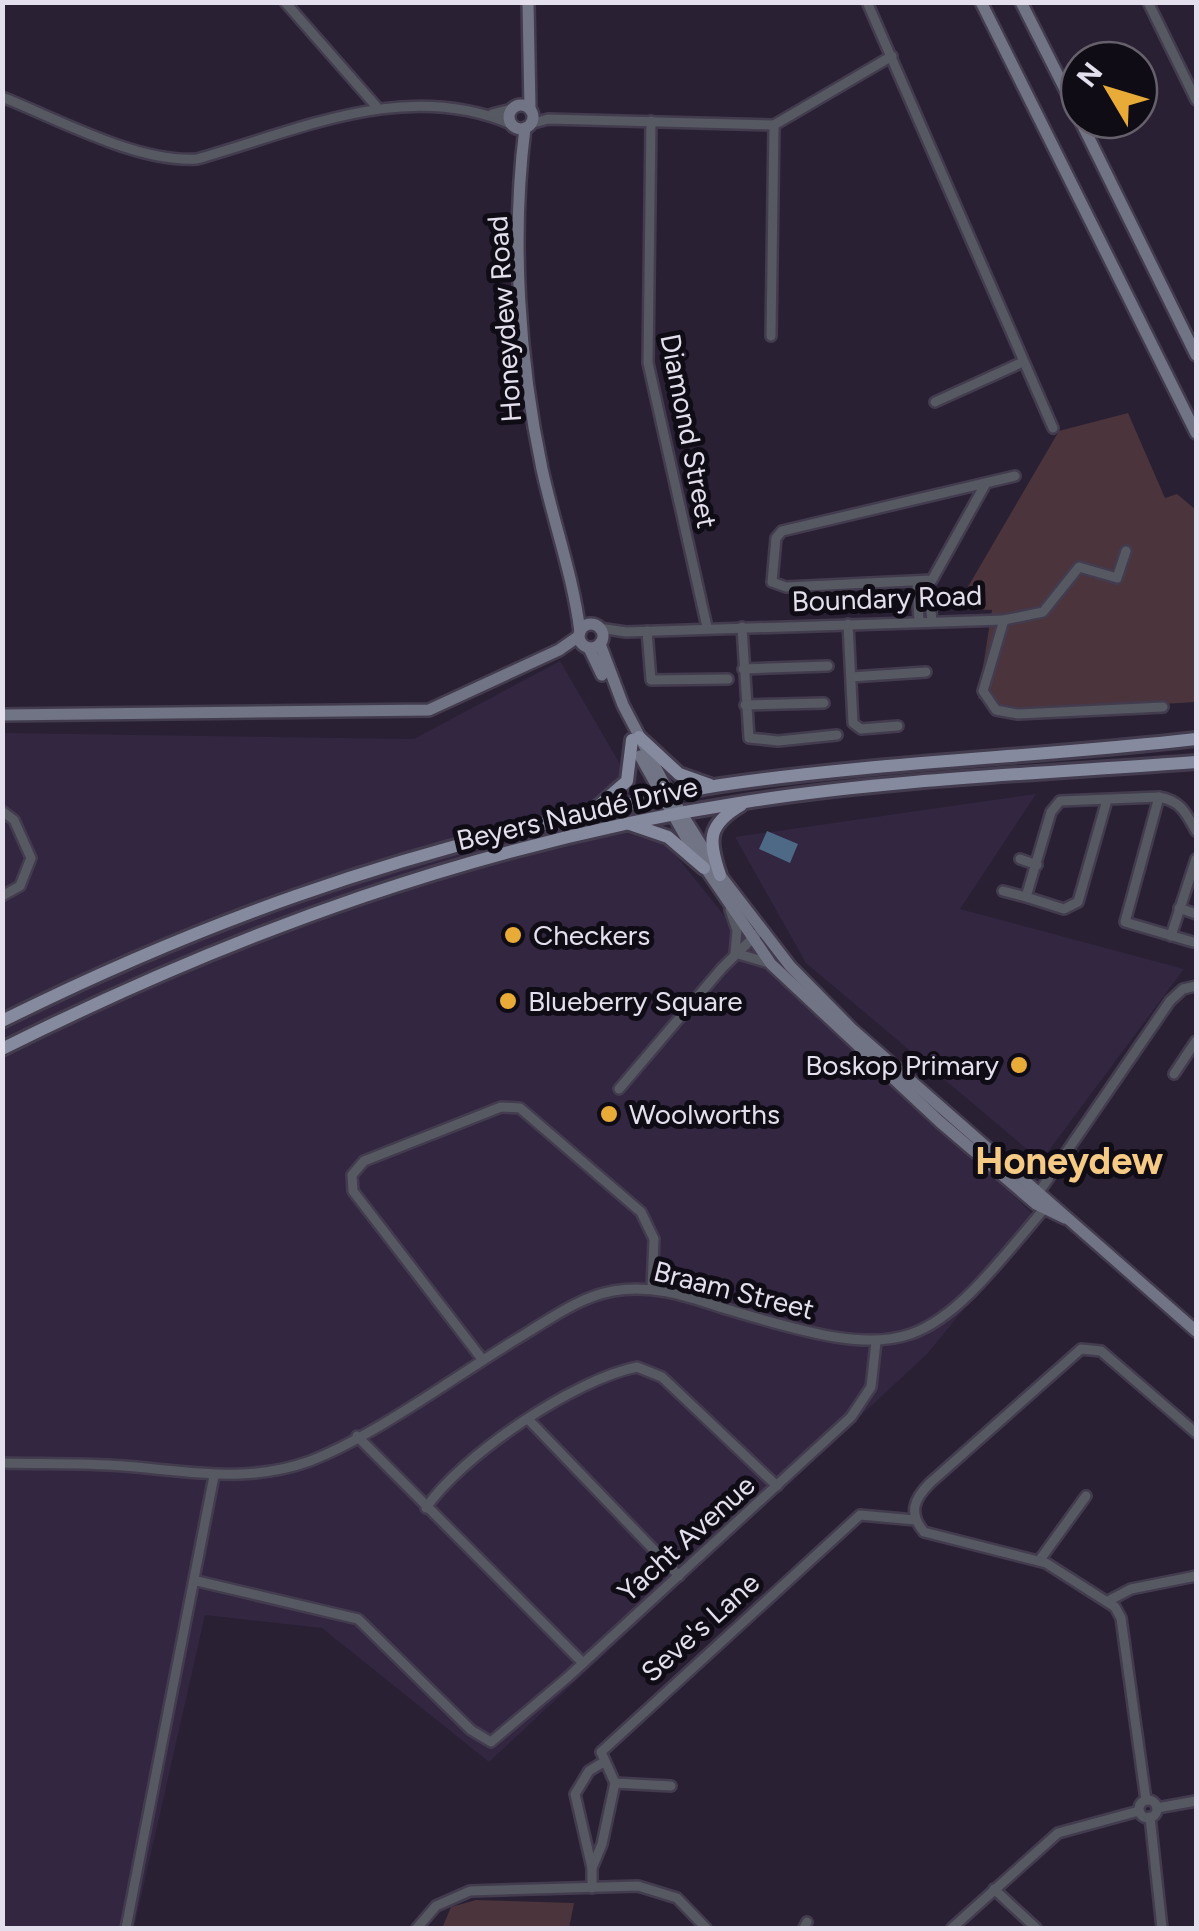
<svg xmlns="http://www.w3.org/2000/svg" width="1199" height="1931" font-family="Figtree,sans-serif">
<rect width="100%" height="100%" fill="#292034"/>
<g fill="#322640">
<path d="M560 661 666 843 743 939 1038 1219 927 1354 489 1762 322 1628 205 1615 134 1928H3V733L414 739Z"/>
<path d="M1036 794 960 909 1184 969 1041 1161 806 963 735 837Z"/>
</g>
<g fill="#4b343c">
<path d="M1128 413 1165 498 1177 494 1196 510V702L1010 713 978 698 992 610 955 609 1059 431Z"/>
<path d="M476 1900 574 1903 569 1928 443 1926 451 1907Z"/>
</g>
<path fill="#4e6985" d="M767 831 798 844 790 863 759 849Z"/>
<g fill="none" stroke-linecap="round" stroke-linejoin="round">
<g stroke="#433b4e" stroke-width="14">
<g id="street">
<path d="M285 2 376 106"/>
<path d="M867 2 1053 428"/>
<path d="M1148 2 1196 100"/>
<path d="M2 97C58 119 137 163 197 159 300 130 405 79 511 124"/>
<path d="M492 114 512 109"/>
<path d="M651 121 648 363 707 627"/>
<path d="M530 124 548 119 774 125 892 56"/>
<path d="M771 336 774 125"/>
<path d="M935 402 1023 362"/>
<path d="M986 483 932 580 786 587 772 582 776 538 782 531 1015 476"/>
<path d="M917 582 919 622"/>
<path d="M928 582 932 621"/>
<path d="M1004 620 1043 612 1079 567 1117 578 1126 551"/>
<path d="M848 624 853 723 861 729 898 726"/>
<path d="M742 627 749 738 778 741 837 735"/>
<path d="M599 628 626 632 1004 620 983 691 996 710 1018 714 1163 707"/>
<path d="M647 631 651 680 728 679"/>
<path d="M743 669 828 666"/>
<path d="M851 677 926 672"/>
<path d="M745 705 824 703"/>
<path d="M1159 797 1125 922 1193 942"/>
<path d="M1107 800 1078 902 1064 909 1026 897 1051 812 1060 801 1159 797C1181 801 1186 813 1196 831"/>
<path d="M2 811 14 820 31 858 20 886 2 896"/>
<path d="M1020 859 1037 865"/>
<path d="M1003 891 1026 897"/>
<path d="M1179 908 1196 914"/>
<path d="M730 910 737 930 735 953 769 963"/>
<path d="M1171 936 1196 859"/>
<path d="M1174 1074 1196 1041"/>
<path d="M619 1089 722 968 757 934"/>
<path d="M1037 1195 1170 1001 1183 989 1196 986"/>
<path d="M482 1359 353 1191 352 1175 364 1161 501 1107 520 1108 641 1212 654 1239 652 1288"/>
<path d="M528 1419 679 1576"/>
<path d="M357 1436 583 1663"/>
<path d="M2 1463C43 1464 84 1463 123 1466 188 1471 247 1484 310 1461 377 1435 461 1372 525 1334 553 1317 580 1297 613 1291 652 1284 686 1296 723 1308 914 1366 924 1354 1048 1204"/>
<path d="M426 1508C461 1456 575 1379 637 1367L662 1377 777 1486"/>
<path d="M1039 1561 1086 1496"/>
<path d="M197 1581 358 1619 471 1730 491 1742 568 1677 851 1417 871 1387 876 1342"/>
<path d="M1108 1601 1131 1589 1196 1576"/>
<path d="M671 1786 615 1783 601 1752 860 1515 915 1520"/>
<circle cx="1148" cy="1809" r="9"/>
<path d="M1146 1800 1121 1618 1115 1607 1046 1563 924 1532C908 1513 914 1499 930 1483L1081 1349 1101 1351 1196 1433"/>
<path d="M1157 1808 1196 1801"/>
<path d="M1150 1817 1162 1928"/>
<path d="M592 1868 602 1844 615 1783"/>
<path d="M592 1888V1868L575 1794 589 1771 602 1763"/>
<path d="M994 1889 1036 1928"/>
<path d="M126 1928 214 1476"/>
<path d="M417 1928 436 1906 470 1891 638 1886 677 1898 706 1928"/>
<path d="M804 1928 807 1922"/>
<path d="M952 1928 1058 1833 1139 1811"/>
</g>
</g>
<g stroke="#433b4e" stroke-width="16">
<g id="secondary">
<path d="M528 2 530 109"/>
<path d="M981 2 1196 433"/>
<path d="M1021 2 1079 117"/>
<circle cx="521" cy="117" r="12"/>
<path d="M1080 120 1196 355"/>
<path d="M525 128C511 238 519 360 542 469 554 524 573 576 580 632"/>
<circle cx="591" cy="636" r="12"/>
<path d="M600 644 623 705 670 795 720 875 790 966 853 1030 1196 1331"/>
<path d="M589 648 602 675"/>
<path d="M2 715 429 710 559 650 579 636"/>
<path d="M640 756 693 850 771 964 940 1122 1036 1204 1065 1218"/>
</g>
</g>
<g stroke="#433b4e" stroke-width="18">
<g id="primary">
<path d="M639 737 679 774 710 785"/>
<path d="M595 809 627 781 632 740"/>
<path d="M630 824 668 837 704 868"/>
<path d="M720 875C708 840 707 825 741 805"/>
<path d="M2 1021C197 924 389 855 602 811 641 802 681 791 721 785 878 762 1038 757 1196 739"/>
<path d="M2 1049C238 931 483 842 745 802 890 779 1049 773 1196 762"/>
</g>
</g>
<use href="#street" stroke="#565862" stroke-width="9"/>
<use href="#secondary" stroke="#717485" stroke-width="11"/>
<use href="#primary" stroke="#868a9f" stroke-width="12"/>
</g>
<g fill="#e8ab37" stroke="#100c15" stroke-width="4">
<circle cx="513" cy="935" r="10"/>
<circle cx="508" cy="1001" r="10"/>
<circle cx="1019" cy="1065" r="10"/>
<circle cx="609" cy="1114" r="10"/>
</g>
<g text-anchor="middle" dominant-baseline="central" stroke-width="10" stroke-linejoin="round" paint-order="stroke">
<g font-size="28" fill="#e4dfec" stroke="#100c15">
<text transform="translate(504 319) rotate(-94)">Honeydew Road</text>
<text transform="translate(689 431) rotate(79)">Diamond Street</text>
<text transform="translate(887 598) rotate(-2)">Boundary Road</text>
<text transform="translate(577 813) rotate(-13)">Beyers Naudé Drive</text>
<text transform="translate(734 1290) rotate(14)">Braam Street</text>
<text transform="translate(686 1538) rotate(-42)">Yacht Avenue</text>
<text transform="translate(700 1627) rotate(-42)">Seve's Lane</text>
</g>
<g font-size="28" fill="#e4dfec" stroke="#100c15" text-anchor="start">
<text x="533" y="935">Checkers</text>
<text x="528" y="1001">Blueberry Square</text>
<text x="999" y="1065" text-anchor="end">Boskop Primary</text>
<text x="629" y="1114">Woolworths</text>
</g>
<g font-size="38" font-weight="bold" fill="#f5ca84" stroke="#100c15">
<text x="1069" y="1161">Honeydew</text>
</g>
</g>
<rect width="1199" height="1931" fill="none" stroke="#e4dfec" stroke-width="10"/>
<g transform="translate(1109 90) rotate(308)"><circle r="48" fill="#100c15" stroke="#65606b" stroke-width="2.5"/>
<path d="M0-8L18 38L0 25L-18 38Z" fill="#e8ab37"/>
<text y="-15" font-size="28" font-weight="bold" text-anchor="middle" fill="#e4dfec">N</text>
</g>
</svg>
